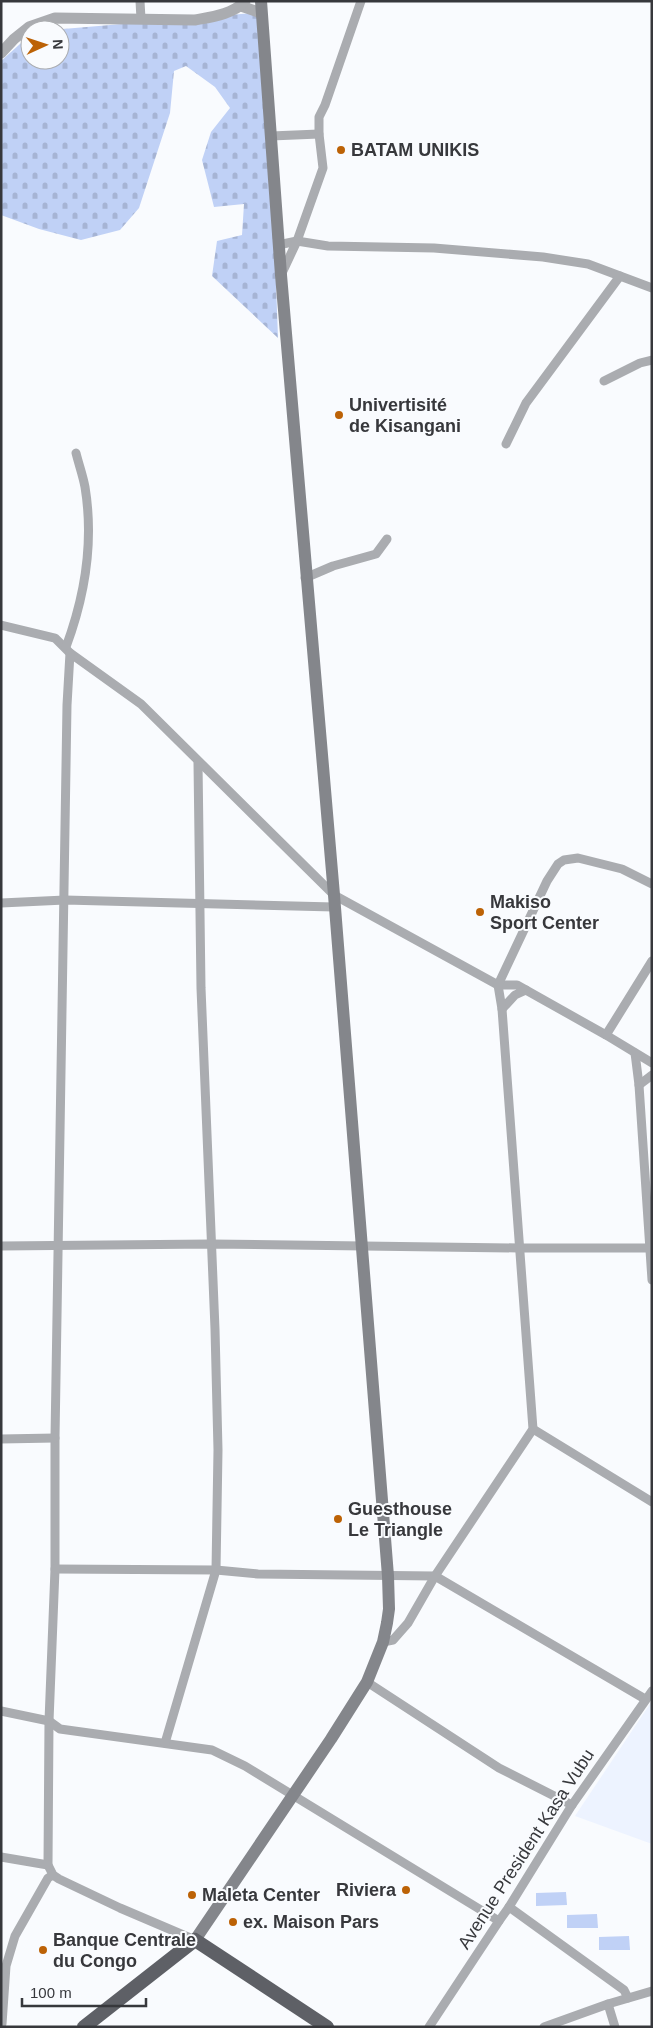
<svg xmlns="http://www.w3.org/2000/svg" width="653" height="2028" font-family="Helvetica,sans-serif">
<defs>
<pattern id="cemetery-stones" width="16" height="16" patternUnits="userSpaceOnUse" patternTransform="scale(1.25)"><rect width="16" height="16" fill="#c0d1f6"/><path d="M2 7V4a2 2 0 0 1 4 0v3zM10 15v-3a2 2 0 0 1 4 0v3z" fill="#a6b4d4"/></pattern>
</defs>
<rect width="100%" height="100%" fill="#f9fbfe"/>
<path fill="#edf3ff" d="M652 1701V1844L575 1816Z"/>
<g fill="#c0d1f6">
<path d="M566 1892 567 1905 536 1906V1893Z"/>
<path d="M597 1914 598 1928H567V1915Z"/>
<path d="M629 1936 630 1950H599V1937Z"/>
</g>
<path fill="url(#cemetery-stones)" d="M266 12 278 338 212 276 217 241 242 235 244 204 214 207 202 160 211 132 230 108 215 87 186 66 174 71 170 113 139 208 120 230 81 240 39 229 1 215V61L30 35V60H60V30H51Z"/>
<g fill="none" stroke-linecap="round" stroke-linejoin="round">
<g stroke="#aaacb0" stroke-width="9">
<path d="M140 1 141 19"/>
<path d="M271 136 319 134"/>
<path d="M278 245 297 241 328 246 434 248 543 257 588 264 652 288"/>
<path d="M282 273 297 241 323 168 319 134V117L325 105 361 1"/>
<path d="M604 381 640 363 652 360"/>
<path d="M506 444 526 403 620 276"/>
<path d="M305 578 333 566 376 554 387 539"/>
<path d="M1 625 55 638 70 653 141 704 334 895 498 985H517L606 1035 652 1063"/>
<path d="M66 647C85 596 94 542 85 487 83 476 79 465 76 453"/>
<path d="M70 653 67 705 55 1438V1569L49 1721 48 1865 53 1875 59 1879 120 1908 195 1940"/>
<path d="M1 903 65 900 334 907"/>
<path d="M502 1009 515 995 526 990"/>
<path d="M606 1035 652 961"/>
<path d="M635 1053 639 1085 652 1280"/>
<path d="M639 1085 652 1075"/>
<path d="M1 1246 211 1244 519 1248H652"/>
<path d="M533 1429 652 1502"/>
<path d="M1 1439 55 1438"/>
<path d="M55 1569 216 1570 258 1574 435 1576 645 1699"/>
<path d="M383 1642 393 1640 408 1623 435 1576 533 1429 502 1009 498 985 547 881 558 864 564 860 578 858 622 869 652 884"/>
<path d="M367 1682 499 1768 572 1805"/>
<path d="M1 1711 49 1721 60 1729 212 1750 245 1766 499 1921"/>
<path d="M165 1743 216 1570 218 1450 215 1329 201 988 198 763"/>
<path d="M1 1857 48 1865"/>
<path d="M509 1907 624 1990 628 1998"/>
<path d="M608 2004 615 2027"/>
<path d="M2 2024 6 1966 15 1936 48 1878 53 1875"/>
<path d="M429 2027 499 1921 509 1907 572 1805 652 1691"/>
<path d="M544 2027 608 2004 652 1991"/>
</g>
<g stroke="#aaacb0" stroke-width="11">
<path d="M241 6 261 13"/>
<path d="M1 53 14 39 29 27 55 18 195 20C211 17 234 14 245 1"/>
</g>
<path stroke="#84868b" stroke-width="12" d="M195 1940 331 1739 367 1682 383 1642 387 1623 389 1609 388 1576 334 895 281 275 261 1"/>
<path stroke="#5e6066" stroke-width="14" d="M84 2027 195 1940 327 2027"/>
</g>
<g fill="#bc6206" stroke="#f9fbfe" stroke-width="2">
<circle cx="341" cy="150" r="5"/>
<circle cx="339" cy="415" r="5"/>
<circle cx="480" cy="912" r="5"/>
<circle cx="338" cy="1519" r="5"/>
<circle cx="406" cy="1890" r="5"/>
<circle cx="192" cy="1895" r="5"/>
<circle cx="233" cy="1922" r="5"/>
<circle cx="43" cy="1950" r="5"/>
</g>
<g text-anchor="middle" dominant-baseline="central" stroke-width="4" stroke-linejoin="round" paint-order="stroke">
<g font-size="18" font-weight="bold" fill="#37383c" stroke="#f9fbfe" text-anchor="start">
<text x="351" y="150">BATAM UNIKIS</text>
<text x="349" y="405">Univertisité<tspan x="349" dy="21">de Kisangani</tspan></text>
<text x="490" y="902">Makiso<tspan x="490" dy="21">Sport Center</tspan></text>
<text x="348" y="1509">Guesthouse<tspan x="348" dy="21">Le Triangle</tspan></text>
<text x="396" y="1890" text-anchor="end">Riviera</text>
<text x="202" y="1895">Maleta Center</text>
<text x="243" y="1922">ex. Maison Pars</text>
<text x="53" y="1940">Banque Centrale<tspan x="53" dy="21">du Congo</tspan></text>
</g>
<g font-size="18" fill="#37383c" stroke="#f9fbfe">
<text transform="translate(526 1849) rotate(-57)">Avenue President Kasa Vubu</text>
</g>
</g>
<rect width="653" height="2028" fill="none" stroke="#37383c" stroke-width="5"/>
<g transform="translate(45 45) rotate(87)"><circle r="24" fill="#f9fbfe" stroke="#abadb0"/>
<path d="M0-4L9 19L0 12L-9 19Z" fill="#bc6206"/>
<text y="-8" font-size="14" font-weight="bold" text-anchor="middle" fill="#37383c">N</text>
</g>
<path d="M22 1998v8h124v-8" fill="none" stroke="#37383c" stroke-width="2.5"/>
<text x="30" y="1998" font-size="15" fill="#37383c" stroke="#f9fbfe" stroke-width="4" paint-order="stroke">100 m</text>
</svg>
